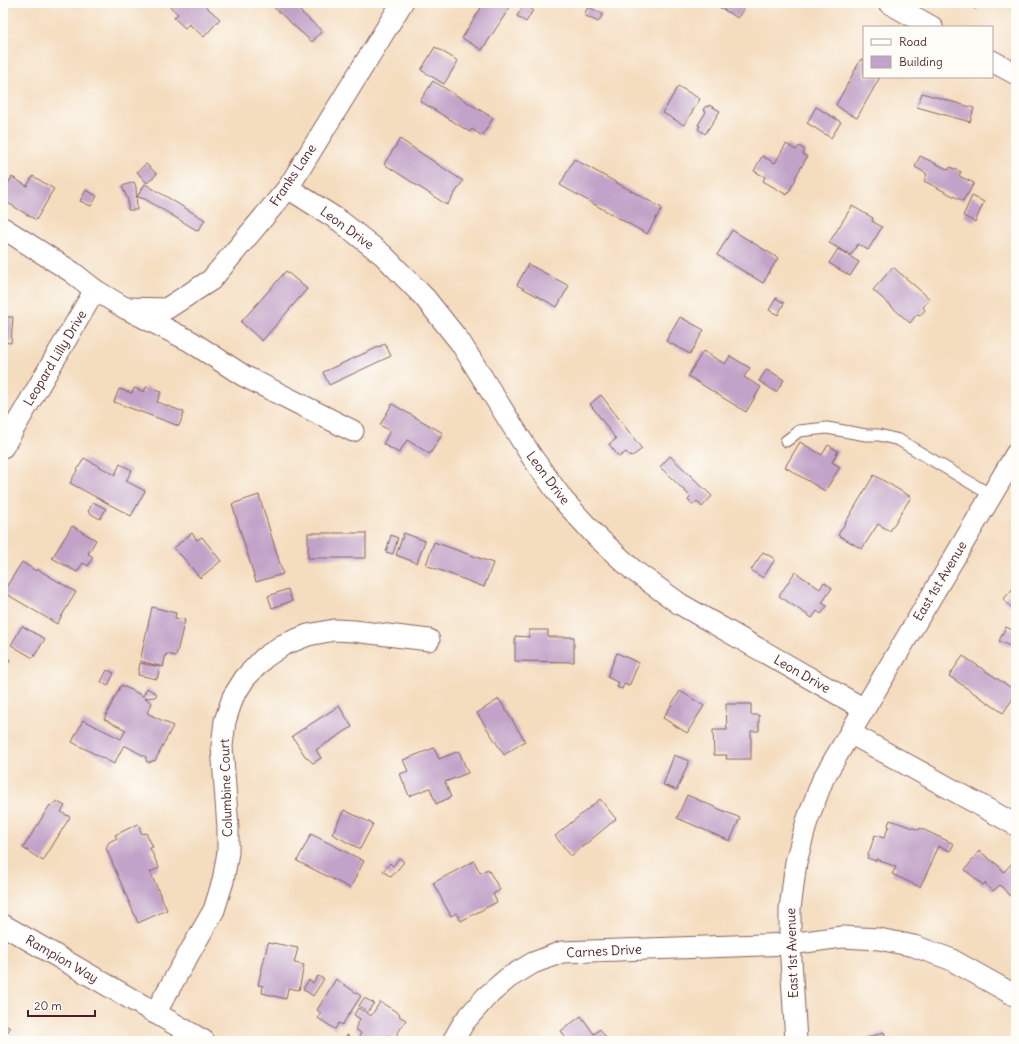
<svg xmlns="http://www.w3.org/2000/svg" width="1019" height="1044" font-family="Delius,sans-serif">
<rect width="100%" height="100%" fill="#fdfcf7"/>
<filter id="ink" filterUnits="userSpaceOnUse"><feTurbulence type="fractalNoise" baseFrequency=".025" numOctaves="2"/><feDisplacementMap in="SourceGraphic" scale="8" xChannelSelector="R" yChannelSelector="G"/><feConvolveMatrix kernelMatrix="1 2 1 2 8 2 1 2 1" color-interpolation-filters="sRGB"/></filter>
<filter id="wash" filterUnits="userSpaceOnUse"><feTurbulence type="fractalNoise" baseFrequency=".012" numOctaves="4" result="noise"/><feDisplacementMap in="SourceGraphic" scale="16" xChannelSelector="R" yChannelSelector="G"/><feGaussianBlur stdDeviation="0.9" result="paint"/><feColorMatrix in="noise" values="0 0 0 0 0 0 0 0 0 0 0 0 0 0 0 0 0 1.4 0 .05"/><feComposite in="paint" operator="in"/></filter>
<g filter="url(#wash)">
<rect width="100%" height="100%" fill="#f4dcbe"/>
<g id="blocks">
<g fill="#c1a2c8">
<path d="M166 3H202L220 19 204 37 189 24 185 28 174 18 178 14Z"/>
<path d="M269 3H291L322 31 312 42Z"/>
<path d="M484 3H504L510 7 482 50 462 38Z"/>
<path d="M712 3H747L738 18Z"/>
<path d="M969 3H979L976 9 968 5Z"/>
<path d="M524 5 533 10 526 22 517 16Z"/>
<path d="M588 7 603 14 598 22 584 15Z"/>
<path d="M435 47 458 61 444 84 421 70Z"/>
<path d="M861 59 864 60V77H880L857 118 844 111 836 105Z"/>
<path d="M433 81 493 118 482 136 472 129 470 132 420 101Z"/>
<path d="M678 86 700 99 684 125 663 113Z"/>
<path d="M922 93 974 108 970 122 917 107Z"/>
<path d="M709 105 720 111 705 134 698 129 700 126 698 125 706 112 703 110 706 106 708 107Z"/>
<path d="M816 107 841 122 831 138 807 123Z"/>
<path d="M400 139 463 181 447 205 384 164Z"/>
<path d="M786 144 796 150 799 146 805 150 803 154 807 157 795 178 796 179 787 195 763 181 765 177 754 171 762 156 775 163Z"/>
<path d="M920 156 949 170 950 167 961 172 959 176 974 183 968 194H967L963 201 924 181 927 174 915 167Z"/>
<path d="M574 159 662 208 647 234 560 185Z"/>
<path d="M146 164 157 174 147 183 137 172Z"/>
<path d="M33 176 54 189 48 198H49L36 220 3 200V193L12 177 27 186Z"/>
<path d="M134 182 136 187 137 210H128V200L122 186Z"/>
<path d="M145 184 205 220 198 231 145 199 137 197Z"/>
<path d="M86 190 97 196 91 206 80 201Z"/>
<path d="M972 196 984 202 975 222 963 216Z"/>
<path d="M852 206 873 218 872 221 882 227 868 250 858 244 851 255 829 243Z"/>
<path d="M732 230 778 258 763 283 717 255Z"/>
<path d="M838 249 859 262 850 276 829 263Z"/>
<path d="M528 264 569 286 557 307 517 285Z"/>
<path d="M893 267 930 299 923 307 925 310 920 316 917 314 910 323 873 290Z"/>
<path d="M286 271 307 289 262 341 241 322Z"/>
<path d="M776 298 784 303 778 315 769 310Z"/>
<path d="M3 317H13L11 343 3 342Z"/>
<path d="M680 317 704 330 690 354 666 341Z"/>
<path d="M385 344 391 356 329 385 323 372Z"/>
<path d="M703 351 725 364 730 356 750 368 744 377 761 387 746 412 688 376Z"/>
<path d="M767 369 784 380 776 392 759 381Z"/>
<path d="M146 387 161 392 157 402 184 412 179 426 114 402 119 389 132 393 134 388 144 392Z"/>
<path d="M601 395 642 449 631 457 626 452 619 457 609 444 616 439 590 404Z"/>
<path d="M392 404 443 433 430 454 407 440 399 453 383 444 390 431 380 425Z"/>
<path d="M800 442 822 455 828 445 838 451 832 462 840 467 825 491 785 467Z"/>
<path d="M670 456 712 496 702 507 697 501 693 505 688 500 691 497 660 467Z"/>
<path d="M84 458 115 475 120 464 132 470 126 481 145 491 131 516 70 483Z"/>
<path d="M874 475 911 497 890 531 878 524 862 549 838 535Z"/>
<path d="M259 495 283 574 256 582 232 504Z"/>
<path d="M93 502 106 509 100 519 88 512Z"/>
<path d="M72 526 96 540 88 554 93 557 88 566 83 563 77 572 52 558Z"/>
<path d="M192 533 197 540 202 537 221 561 200 578 181 555H180L174 548 179 544H178Z"/>
<rect x="308" y="533" width="58" height="25"/>
<path d="M404 533 425 541 417 563 396 555Z"/>
<path d="M391 535 398 538 393 554 386 552Z"/>
<path d="M434 542 493 563 484 587 426 565Z"/>
<path d="M763 552 775 559 763 578 751 570Z"/>
<path d="M22 562 36 571 37 569 76 592 57 624 3 592Z"/>
<path d="M795 572 820 589 824 582 832 588 822 603 827 606 821 614 817 611 812 618 779 596Z"/>
<path d="M1015 586 1016 587V611L1003 600Z"/>
<path d="M288 589 292 601 272 608 268 596Z"/>
<path d="M152 607 176 613 175 618 185 620 176 656 166 654 163 667 140 661Z"/>
<path d="M22 626 45 639 33 658 11 645Z"/>
<path d="M1006 627 1016 632V638L1012 647 999 641Z"/>
<path d="M529 630H548V637H574V662L515 661V636L529 637Z"/>
<path d="M3 653 10 661 3 668Z"/>
<path d="M617 653 639 663 629 686 624 684 622 689 617 687 619 683 607 677Z"/>
<path d="M963 656 1016 691V694L1003 713 949 676Z"/>
<path d="M140 663 160 667 157 679 138 675Z"/>
<path d="M107 670 114 673 108 686 101 682Z"/>
<path d="M121 685 143 696 147 688 157 694 155 697 145 698 152 703 147 713 173 726 155 761 153 760 152 762 150 761V763L146 761V757L124 745 114 764 72 742 83 720 121 739 126 730 104 719Z"/>
<path d="M680 691 704 706 687 733 663 718Z"/>
<path d="M499 699 525 741 504 755 477 713Z"/>
<path d="M726 704H751V715H759V731H751V759H726L727 755H714L713 730H727Z"/>
<path d="M339 706 352 727 316 750 321 758 313 763 305 756 292 736Z"/>
<path d="M434 748 439 759 459 751 468 773 445 782 451 797 436 804 430 788 409 796 400 774 408 771 403 760Z"/>
<path d="M674 755 689 761 677 790 663 785Z"/>
<path d="M687 795 740 818 730 841 677 818Z"/>
<path d="M600 799 616 819 571 856 555 836Z"/>
<path d="M56 801 65 806 61 812 70 817 43 861 23 848 50 805 53 807Z"/>
<path d="M344 810 373 824 360 849 332 834Z"/>
<path d="M890 820 919 830 920 828 954 844 950 851 938 846 932 859 933 860 920 887 892 874 896 867 876 859V861L867 858 875 835 884 838 889 826 888 825Z"/>
<path d="M138 824 142 834 146 833 153 847 150 848 159 868 150 872 167 910 138 923 106 848 109 842 117 838 115 835Z"/>
<path d="M311 834 364 861 350 888 297 861Z"/>
<path d="M979 851 999 866 1004 872 1012 863 1016 867V902L1000 885 993 891 985 883 983 885 965 870Z"/>
<path d="M399 858 404 862 391 877 383 871 390 863 393 866Z"/>
<path d="M474 861 480 873 488 869 500 890 493 894 497 902 461 921 457 913 451 916 433 883Z"/>
<path d="M268 943 273 944V943L298 948 294 963 304 965 299 990 288 988 286 999 262 993 263 986 258 985Z"/>
<path d="M318 976 324 979 313 996 303 989 309 980 313 983Z"/>
<path d="M336 979 361 996 342 1025 339 1023 335 1029 318 1018 321 1013 317 1010Z"/>
<path d="M364 998 374 1003 367 1013 371 1016 380 1002 400 1014 399 1016 406 1020 394 1039 388 1035 384 1041H344L347 1035 357 1041 361 1033 355 1029 360 1019 354 1015 358 1008 365 1012 366 1010 359 1006Z"/>
<path d="M581 1016 594 1034 600 1029 608 1041H568L561 1031Z"/>
<path d="M3 1024 10 1028 5 1036 12 1040 11 1041H3Z"/>
<path d="M884 1032 887 1041H860Z"/>
</g>
</g>
</g>
<g filter="url(#ink)">
<use href="#blocks" fill-opacity="0" stroke="#86615e" stroke-width="1"/>
<g fill="none" stroke-linecap="round" stroke-linejoin="round">
<g stroke="#86615e" stroke-width="13">
<path id="lane" d="M786 441 799 431 827 428 866 435H879L899 440 991 495"/>
</g>
<g stroke="#86615e" stroke-width="23">
<g id="street">
<path d="M889 3 932 27"/>
<path d="M992 61 1016 74"/>
<path d="M288 188 340 221 383 255 425 298 460 342 532 457 563 500 595 535 633 570 680 604 864 709"/>
<path d="M3 228 72 272 95 290 125 308 190 341 244 376 353 431"/>
<path d="M125 308 166 309 211 280 288 188 402 3"/>
<path d="M3 447 95 290"/>
<path d="M850 733 1016 825"/>
<path d="M3 925 204 1041"/>
<path d="M155 1013 214 910 223 881 228 852V828L222 746 225 721 233 697 245 678 264 658 283 645 308 635 334 630 354 631 429 640"/>
<path d="M453 1041 464 1022 486 997 508 978 533 963 562 952 790 944 842 937 879 939 914 946 950 959 1016 996"/>
<path d="M796 1041 790 944V909L796 862 807 821 823 779 850 733 1016 454"/>
</g>
</g>
<use href="#lane" stroke="#fff" stroke-width="11"/>
<use href="#street" stroke="#fff" stroke-width="21"/>
</g>
</g>
<g text-anchor="middle" dominant-baseline="central" stroke-width="3" stroke-linejoin="round" paint-order="stroke">
<g font-size="13" fill="#4a1f2b" stroke="#fdfcf7">
<text transform="translate(293 175) rotate(-56)">Franks Lane</text>
<text transform="translate(347 228) rotate(36)">Leon Drive</text>
<text transform="translate(55 358) rotate(-59)">Leopard Lilly Drive</text>
<text transform="translate(548 478) rotate(53)">Leon Drive</text>
<text transform="translate(940 581) rotate(-59)">East 1st Avenue</text>
<text transform="translate(802 674) rotate(30)">Leon Drive</text>
<text transform="translate(226 788) rotate(-92)">Columbine Court</text>
<text transform="translate(604 951) rotate(-3)">Carnes Drive</text>
<text transform="translate(792 953) rotate(-92)">East 1st Avenue</text>
<text transform="translate(62 959) rotate(30)">Rampion Way</text>
</g>
</g>
<rect width="1019" height="1044" fill="none" stroke="#fdfcf7" stroke-width="16"/>
<rect x="863" y="26" width="130" height="52" fill="#fdfcf7" stroke="#b5a4a5"/>
<rect x="871" y="39" width="20" height="6" fill="#ffffff" stroke="#b5a4a5"/>
<text x="899" y="46" font-size="12" fill="#4a1f2b">Road</text>
<rect x="871" y="56" width="20" height="12" fill="#c1a2c8" stroke="#b5a4a5"/>
<text x="899" y="66" font-size="12" fill="#4a1f2b">Building</text>
<path d="M28 1010v6h67v-6" fill="none" stroke="#4a1f2b" stroke-width="2"/>
<text x="34" y="1010" font-size="12" fill="#4a1f2b" stroke="#fdfcf7" stroke-width="3" paint-order="stroke">20 m</text>
</svg>
